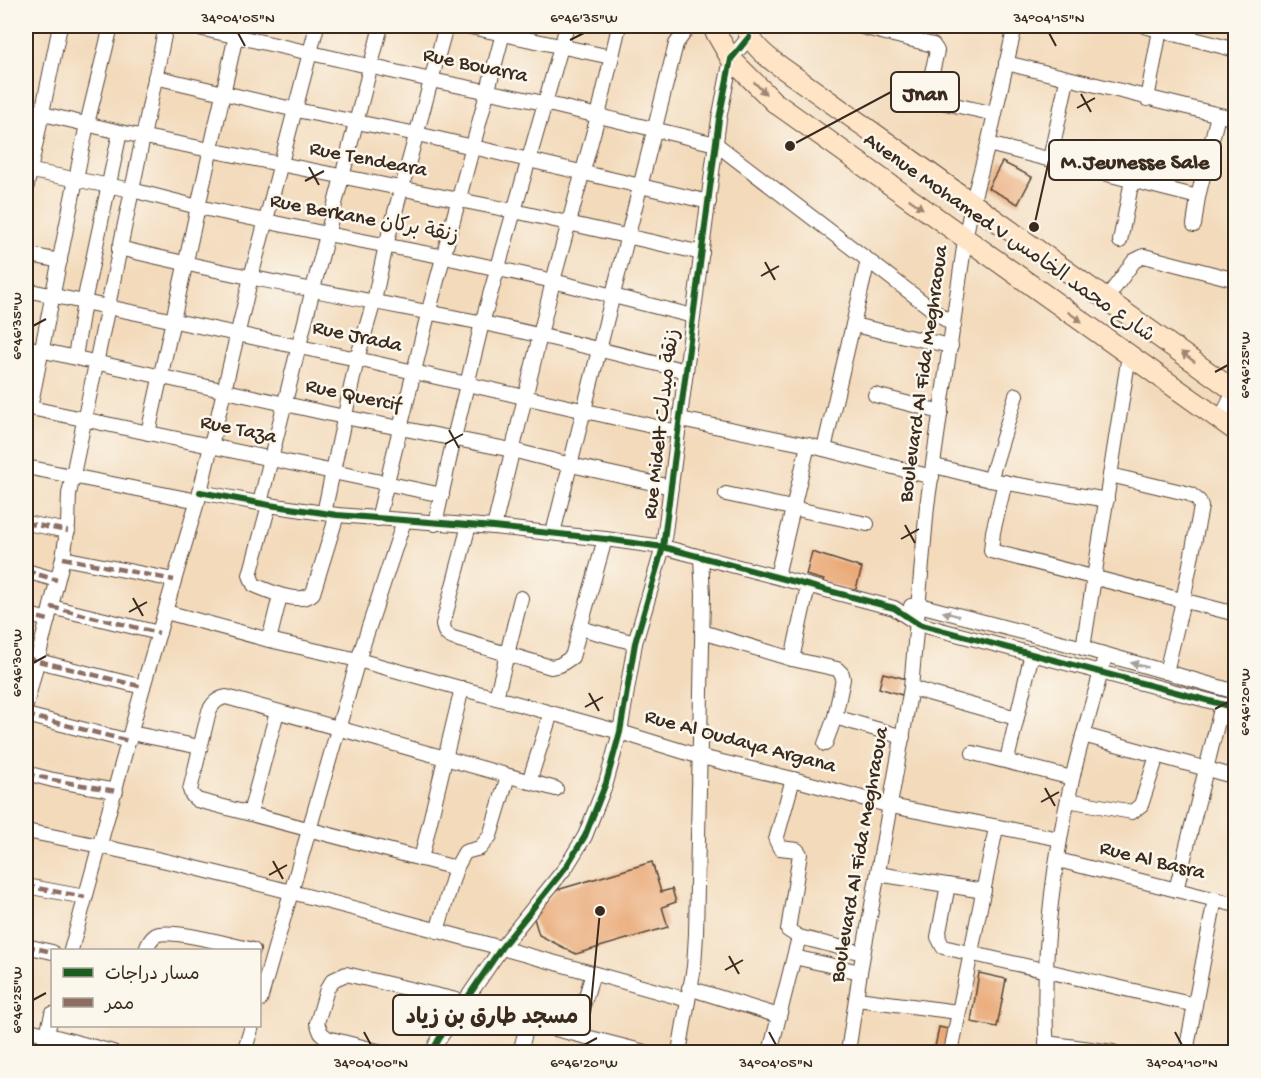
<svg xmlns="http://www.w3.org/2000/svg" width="1261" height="1078" font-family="'Gochi Hand','Playpen Sans Arabic',sans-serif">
<rect width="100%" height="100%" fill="#fbf7ec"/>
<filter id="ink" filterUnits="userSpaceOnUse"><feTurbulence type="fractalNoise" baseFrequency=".0167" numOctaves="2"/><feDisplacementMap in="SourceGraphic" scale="12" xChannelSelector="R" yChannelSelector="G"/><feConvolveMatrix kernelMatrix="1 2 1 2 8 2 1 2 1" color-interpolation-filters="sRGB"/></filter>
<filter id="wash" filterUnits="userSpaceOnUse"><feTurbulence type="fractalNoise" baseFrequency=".008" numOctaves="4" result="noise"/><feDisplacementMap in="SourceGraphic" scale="24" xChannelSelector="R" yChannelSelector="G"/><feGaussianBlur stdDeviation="1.35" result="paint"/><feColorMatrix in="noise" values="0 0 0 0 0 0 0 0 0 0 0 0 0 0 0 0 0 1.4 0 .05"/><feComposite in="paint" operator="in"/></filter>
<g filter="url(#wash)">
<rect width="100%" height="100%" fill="#f3dabb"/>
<g id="blocks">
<g fill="#e9a774">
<path d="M1002 162 1032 177 1018 204 988 188Z"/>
<path d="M812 552 862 568 855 592 824 582V580L806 575Z"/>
<path d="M883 673 907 679 902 695 879 688Z"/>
<path d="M652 862 661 892 672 889 676 902 662 907 668 927 576 954 539 935 533 915 557 890Z"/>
<path d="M979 973 1006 979 997 1027 971 1022Z"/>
<path d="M939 1027 953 1030 949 1052H934Z"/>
</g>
</g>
</g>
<g filter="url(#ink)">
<use href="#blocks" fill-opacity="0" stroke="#574436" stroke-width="1.5"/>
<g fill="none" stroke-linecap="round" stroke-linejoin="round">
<g stroke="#574436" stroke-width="16">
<g id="street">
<path d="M190 26 431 80 544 103 716 144 954 326"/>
<path d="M466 26 611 57"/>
<path d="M1144 26 1236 50"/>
<path d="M862 27 933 45 937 51 927 94 932 100 995 114"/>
<path d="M1006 63 1236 119"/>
<path d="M155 77 296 110 417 134 709 202"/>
<path d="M1147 99 1160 30"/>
<path d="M26 110 120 132 514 211 702 253"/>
<path d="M988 144 1198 197"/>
<path d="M1050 159 1067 80"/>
<path d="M26 170 132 190 198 207 327 234 445 257 553 281 693 316"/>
<path d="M26 190 60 26"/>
<path d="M1194 225 1198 197 1218 115"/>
<path d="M1120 241 1132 180"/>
<path d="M119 248C239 277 361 299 483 323 551 337 619 354 686 371"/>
<path d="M26 254 60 261"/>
<path d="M26 290 357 359 678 432"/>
<path d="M1107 298 1134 261 1144 256 1236 280"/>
<path d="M853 325 951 346"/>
<path d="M26 347 344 417 512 450 571 465 671 487"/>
<path d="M75 357 84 302 120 132"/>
<path d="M875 395 941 412"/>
<path d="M26 407 442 495"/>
<path d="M30 408 87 124 111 26"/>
<path d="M680 419 808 445 932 477"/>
<path d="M1220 420 1236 388"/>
<path d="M148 433 238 26"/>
<path d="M824 449 868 260"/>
<path d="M935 466 990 480 1107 500"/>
<path d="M26 467 198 501"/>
<path d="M1110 475 1190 494 1199 501 1201 507 1183 601 1166 672"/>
<path d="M990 480 1016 395"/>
<path d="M1005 482 993 532 991 551 1236 614"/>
<path d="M200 492 269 505 337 515 494 527 605 539 663 547 894 608 918 624 1236 708"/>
<path d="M726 494 867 524"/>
<path d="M260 503 313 289 381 26"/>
<path d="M269 505 250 575 254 585C269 591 300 606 313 593L337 515"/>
<path d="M324 513 357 359 374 301 386 245 446 26"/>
<path d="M378 519 428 314 505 26"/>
<path d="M26 523 68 531"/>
<path d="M435 524 454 438 482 323 567 26"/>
<path d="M469 525 443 624C444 632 446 635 453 638L551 667 560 665 572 657 605 539"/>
<path d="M494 527 553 281 598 116 619 26"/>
<path d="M553 533 676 44 689 26"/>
<path d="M63 558 174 580"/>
<path d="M26 571 57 580"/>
<path d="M777 576 808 445"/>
<path d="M911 606 919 605 1083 648 1236 692"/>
<path d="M51 607 159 633"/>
<path d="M166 612 269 640 358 660 620 732 701 757 793 779 891 806 1060 839"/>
<path d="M26 614 48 620"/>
<path d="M580 628 635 643"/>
<path d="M702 632 792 659 837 669 842 674 843 679 835 717 825 744"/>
<path d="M269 640 280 596"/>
<path d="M1083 648 1129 355"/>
<path d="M26 658 143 687"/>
<path d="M792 659 808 586"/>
<path d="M911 688 1016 718"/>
<path d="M496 698 521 598"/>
<path d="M26 706 63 558 68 525 69 494 166 26"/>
<path d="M26 715 129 741"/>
<path d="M835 717 903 737"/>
<path d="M131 733 200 747"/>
<path d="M1083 735 1236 777"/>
<path d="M973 753 1072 778"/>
<path d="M1007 760 1032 653"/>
<path d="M26 773 53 780 116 791"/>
<path d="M793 779 776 840 780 848 797 850 800 854 788 930 799 937 863 953"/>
<path d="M529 782 551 713"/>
<path d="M1068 800 1132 812 1141 805 1157 756"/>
<path d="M250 813 277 712"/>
<path d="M26 831C151 855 274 887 398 920 494 946 591 972 688 1000"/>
<path d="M421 859 462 688"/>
<path d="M1058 860 1236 905"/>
<path d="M456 868 197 800 192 795 190 790 209 711C213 703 217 699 226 697L556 789"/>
<path d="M878 874 984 891"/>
<path d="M948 885 938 937 943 947 1195 1005"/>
<path d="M26 886 85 897"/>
<path d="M1176 890 1222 705"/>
<path d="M437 931 456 868 465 852 480 848 490 836 508 776"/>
<path d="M26 946 52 952"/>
<path d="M71 950 143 687 200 492 251 277 317 26"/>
<path d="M146 950C148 944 150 939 156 935 171 928 234 946 253 950"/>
<path d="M794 957 860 972"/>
<path d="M689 988 779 1016"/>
<path d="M857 999 958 1012"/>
<path d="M260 1000 358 660 404 521"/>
<path d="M26 1029 113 1052"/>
<path d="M575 1033 593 973"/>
<path d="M1046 1043 1113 1052"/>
<path d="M42 1052 52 1014"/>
<path d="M244 1052 252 1026"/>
<path d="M382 1052 327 1038 321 1033 317 1023 327 989 333 980 346 974 465 1002 528 1022 645 1052"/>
<path d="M432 1052 439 1039 502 947 566 867 585 836 606 783 620 732 635 643 663 547 719 119 731 59 749 37"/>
<path d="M520 1052 528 1022"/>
<path d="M679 1052 694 967 696 934 703 595 701 558"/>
<path d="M770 1052 799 937"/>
<path d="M848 1052 860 972 911 688 927 506 965 240 972 204 988 144 1015 26"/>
<path d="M951 1052 996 828"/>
<path d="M1047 1052C1041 962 1052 868 1072 780 1081 738 1095 697 1105 656"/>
<path d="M1186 1052 1215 899"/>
</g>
</g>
<g stroke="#574436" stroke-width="22">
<g id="secondary">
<path d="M712 26 731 59 774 102 1236 431"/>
<path d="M746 26C750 42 761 52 774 62 928 172 1082 281 1236 392"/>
</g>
</g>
<use href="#street" stroke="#fff" stroke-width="14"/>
<use href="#secondary" stroke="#ffe4c6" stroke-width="20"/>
<g stroke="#8d6e63" stroke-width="4.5" stroke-dasharray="9 4.5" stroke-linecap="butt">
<path d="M26 523 68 531"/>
<path d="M63 558 174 580"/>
<path d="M26 571 57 580"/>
<path d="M51 607 159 633"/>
<path d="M26 614 48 620"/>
<path d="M26 658 143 687"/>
<path d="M26 715 129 741"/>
<path d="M26 773 53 780 116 791"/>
<path d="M26 886 85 897"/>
<path d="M26 946 52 952"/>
</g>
<g stroke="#fbf7ec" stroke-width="10">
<g id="cycleway">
<path d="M200 492 269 505 337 515 494 527 605 539 663 547 894 608 918 624 1236 708"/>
<path d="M432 1052 439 1039 502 947 566 867 585 836 606 783 620 732 635 643 663 547 719 119 731 59 749 37"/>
</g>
</g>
<use href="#cycleway" stroke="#1b5e20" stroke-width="6"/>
</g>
<defs><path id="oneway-solid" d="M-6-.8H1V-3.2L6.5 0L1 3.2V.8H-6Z" transform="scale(1.5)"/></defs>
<g fill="#9d8772">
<use href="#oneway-solid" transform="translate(760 88) rotate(45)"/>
<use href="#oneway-solid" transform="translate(916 204) rotate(35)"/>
<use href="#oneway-solid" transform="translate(1075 317) rotate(35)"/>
<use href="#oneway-solid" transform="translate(1188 357) rotate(-144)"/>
</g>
<g fill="#a79f9a">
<use href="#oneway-solid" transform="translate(951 614) rotate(-165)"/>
<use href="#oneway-solid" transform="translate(1139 665) rotate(-165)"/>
</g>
</g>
<path fill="none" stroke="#3b2a1e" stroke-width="2" d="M238 33 245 46M1049 33 1056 46M570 40 584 33M1081 94 1091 112M1077 108 1095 98M309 167 319 185M305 181 324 171M765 262 775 280M761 276 779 266M33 326 46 319M1215 372 1228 365M449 430 459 448M445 444 463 434M905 525 915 543M901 539 919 529M133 598 143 616M129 612 147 602M33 663 46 656M589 693 599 711M585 707 603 697M1215 709 1228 702M1045 788 1055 806M1041 802 1059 792M273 861 283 879M269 875 287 865M729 956 739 974M725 970 743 960M33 1000 46 993M364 1032 371 1045M769 1032 776 1045M1175 1032 1182 1045M584 1045 597 1038"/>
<g text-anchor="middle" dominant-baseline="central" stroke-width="5" stroke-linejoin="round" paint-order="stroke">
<g font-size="21" fill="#3b2a1e" stroke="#fbf7ec">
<text transform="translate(475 67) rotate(12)">Rue Bouarra</text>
<text transform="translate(368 161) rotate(11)">Rue Tendeara</text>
<text transform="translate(364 220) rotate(11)">Rue Berkane زنقة بركان</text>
<text transform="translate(1008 239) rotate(35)">Avenue Mohamed V شارع محمد الخامس</text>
<text transform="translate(357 338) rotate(12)">Rue Jrada</text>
<text transform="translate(925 374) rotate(-82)">Boulevard Al Fida Meghraoua</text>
<text transform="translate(353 397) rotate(12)">Rue Quercif</text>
<text transform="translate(663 424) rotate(-83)">Rue Midelt زنقة ميدلت</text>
<text transform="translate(238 431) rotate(12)">Rue Taza</text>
<text transform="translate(740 743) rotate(15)">Rue Al Oudaya Argana</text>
<text transform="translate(861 855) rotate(-80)">Boulevard Al Fida Meghraoua</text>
<text transform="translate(1152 862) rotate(14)">Rue Al Basra</text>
</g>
</g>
<path fill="none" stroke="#3b2a1e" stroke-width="2" d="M790 146L891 92M1034 227L1049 160M600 911L590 1015"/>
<g fill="#3b2a1e" stroke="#fbf7ec" stroke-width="2">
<circle cx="790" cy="146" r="6"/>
<circle cx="1034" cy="227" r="6"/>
<circle cx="600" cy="911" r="6"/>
</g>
<g fill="#fbf7ec" stroke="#3b2a1e" stroke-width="2">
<rect x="891" y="72" width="68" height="40" rx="6"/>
<rect x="1049" y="140" width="172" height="40" rx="6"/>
<rect x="393" y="995" width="197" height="40" rx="6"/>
</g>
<g font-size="22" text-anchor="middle" font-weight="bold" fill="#3b2a1e">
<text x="925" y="100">Jnan</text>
<text x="1135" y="168">M.Jeunesse Sale</text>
<text x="492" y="1023">مسجد طارق بن زياد</text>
</g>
<rect width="1261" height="1078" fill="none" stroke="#fbf7ec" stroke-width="66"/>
<rect x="51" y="949" width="210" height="78" fill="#fbf7ec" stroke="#aea59a" stroke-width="1.5"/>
<rect x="63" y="968" width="30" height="9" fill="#1b5e20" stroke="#aea59a" stroke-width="1.5"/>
<text x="105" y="979" font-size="18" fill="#3b2a1e">مسار دراجات</text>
<rect x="63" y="998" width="30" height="9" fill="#8d6e63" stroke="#aea59a" stroke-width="1.5"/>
<text x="105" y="1009" font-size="18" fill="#3b2a1e">ممر</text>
<rect x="33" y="33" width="1195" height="1012" fill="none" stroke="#3b2a1e" stroke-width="2"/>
<g font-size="15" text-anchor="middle" fill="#3b2a1e">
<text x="238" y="22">34°04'05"N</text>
<text x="584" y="22">6°46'35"W</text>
<text x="1049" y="22">34°04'15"N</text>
<text transform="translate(16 326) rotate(-90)" y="5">6°46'35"W</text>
<text transform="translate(1244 365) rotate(-90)" y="5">6°46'25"W</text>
<text transform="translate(16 663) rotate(-90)" y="5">6°46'30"W</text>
<text transform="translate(1244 702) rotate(-90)" y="5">6°46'20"W</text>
<text transform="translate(16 1000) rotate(-90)" y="5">6°46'25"W</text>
<text x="371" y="1067">34°04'00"N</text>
<text x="584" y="1067">6°46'20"W</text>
<text x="776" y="1067">34°04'05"N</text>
<text x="1182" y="1067">34°04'10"N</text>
</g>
</svg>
